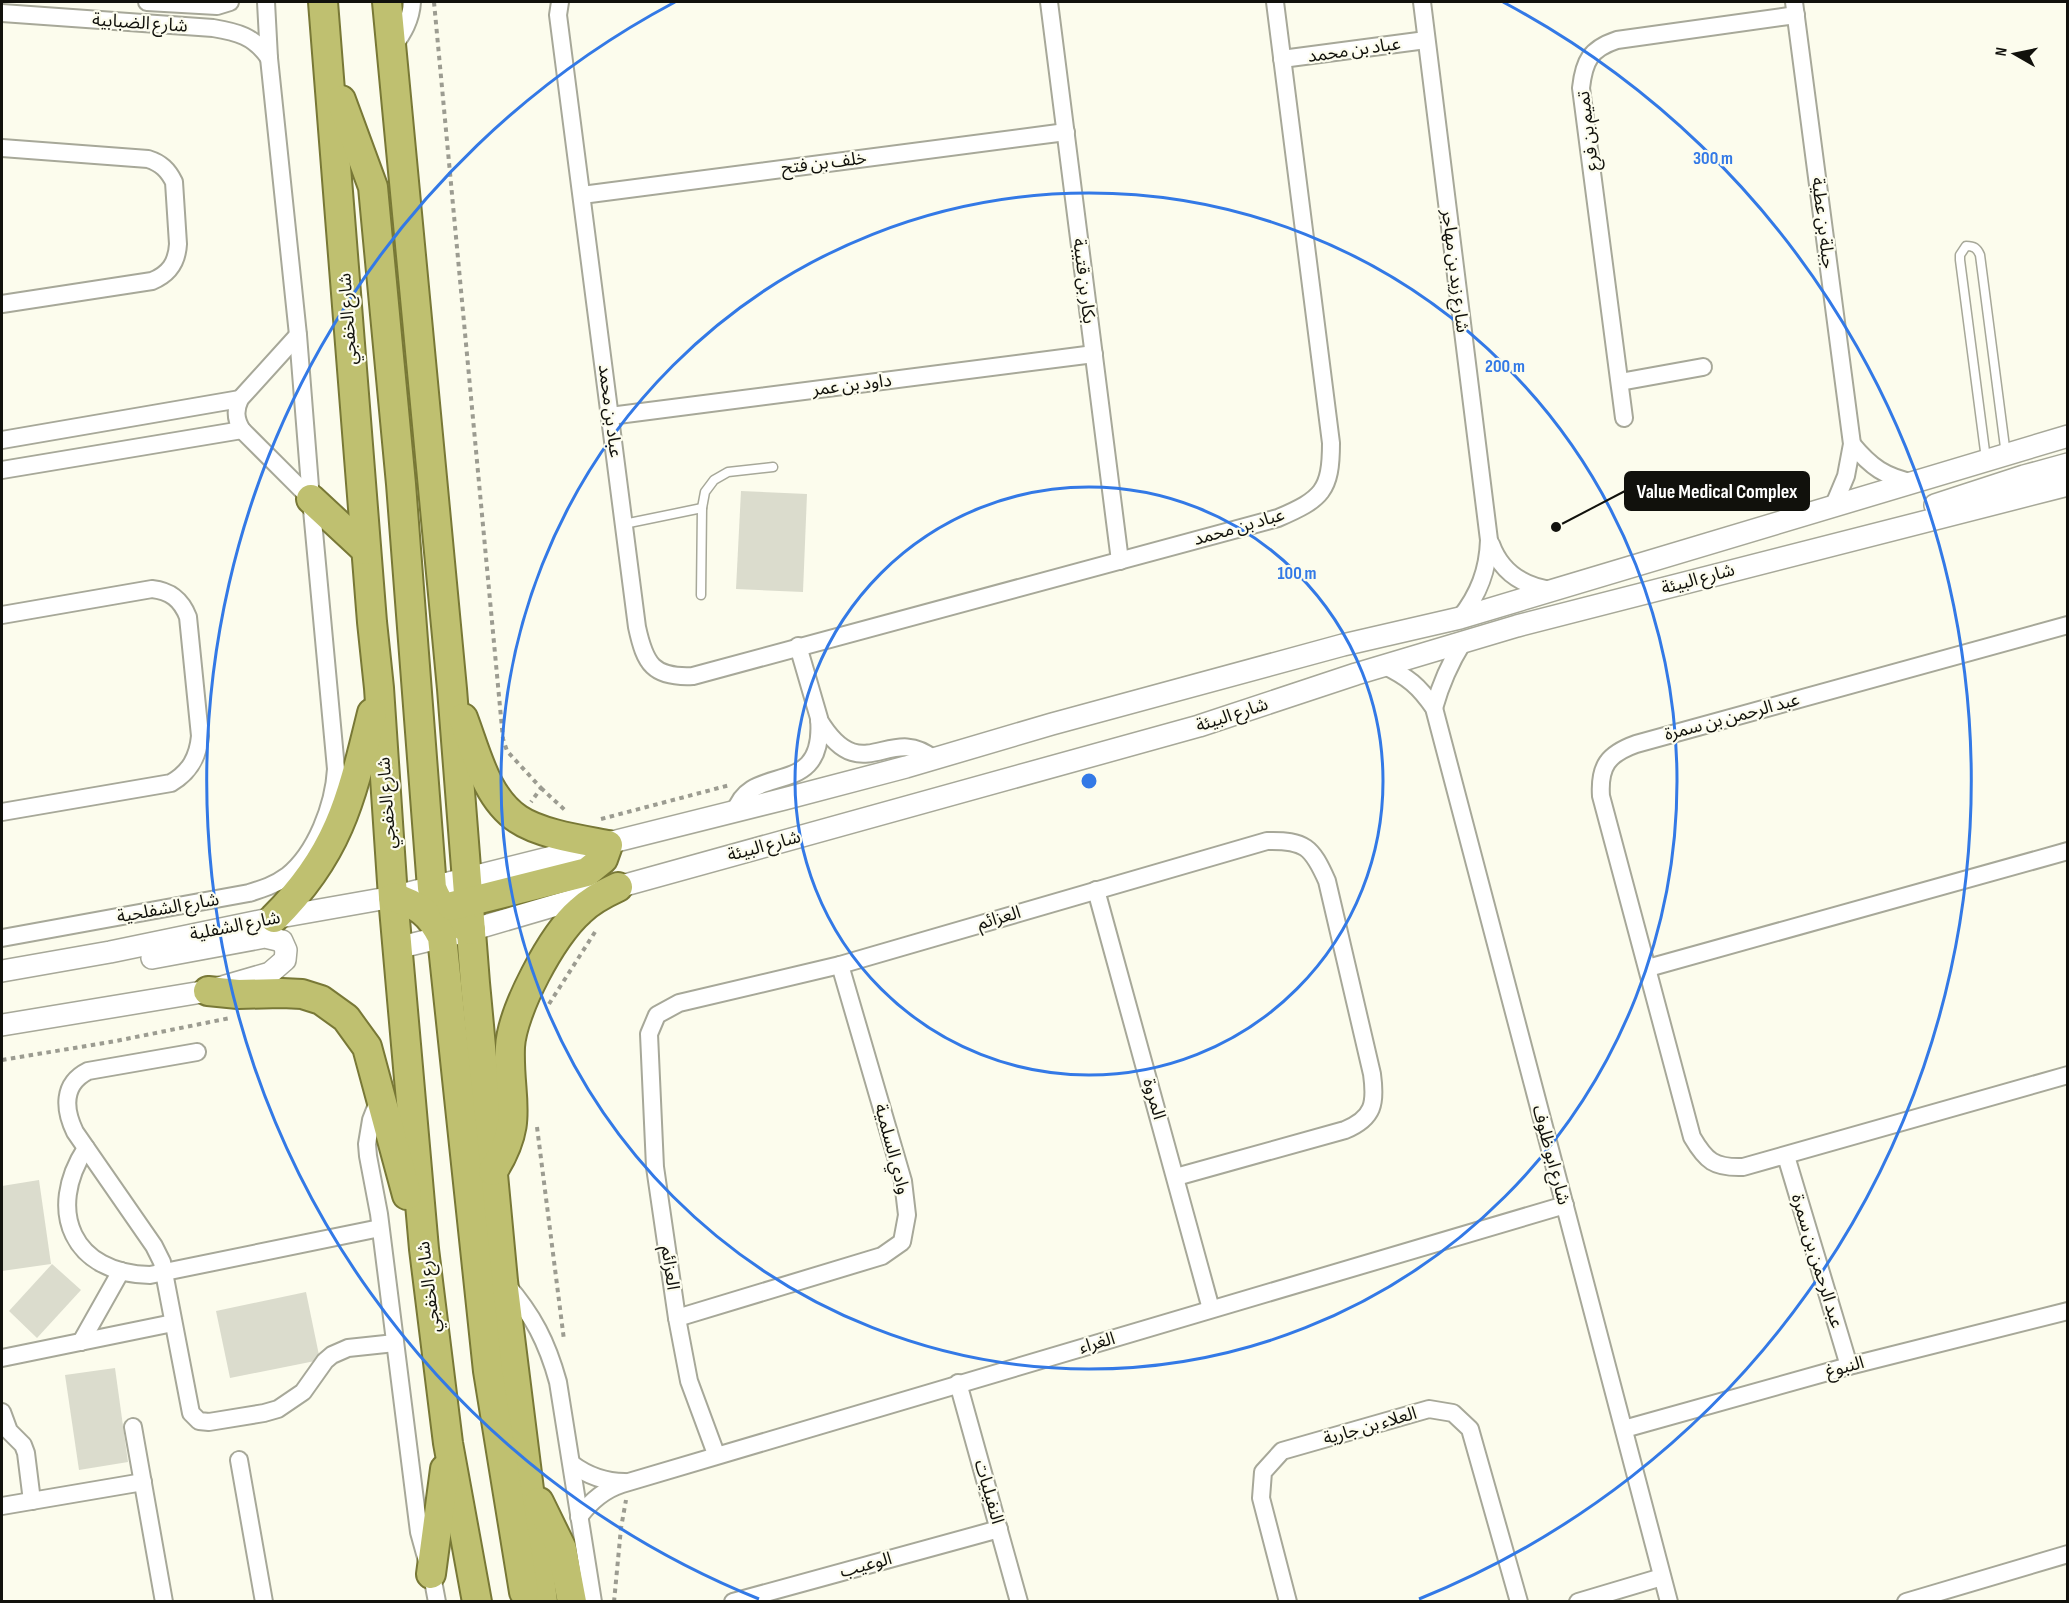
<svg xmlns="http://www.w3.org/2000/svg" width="2069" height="1603" font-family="'Sofia Sans Condensed','Noto Sans Arabic',sans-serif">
<rect width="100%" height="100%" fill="#fcfced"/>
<g fill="#dbdccd">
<path d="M741 491 807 494 803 592 736 589Z"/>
<path d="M39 1180 51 1264 2 1271V1186Z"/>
<path d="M52 1264 81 1290 37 1338 9 1311Z"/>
<path d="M306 1292 320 1360 230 1378 216 1311Z"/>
<path d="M115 1368 128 1462 79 1470 65 1375Z"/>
</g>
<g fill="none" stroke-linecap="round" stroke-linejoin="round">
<g stroke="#a7a899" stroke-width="11">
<g id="service">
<path d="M1986 459 1960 260V255L1966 246C1974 246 1977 248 1980 255L2006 455"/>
<path d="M624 524 702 508"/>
<path d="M701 595 702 508 705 492 714 480 728 472 773 467"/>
</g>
</g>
<g stroke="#a7a899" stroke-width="20">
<g id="minor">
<path d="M147 2 217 6 230 2"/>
<path d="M560 2 558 15 637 627C645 664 653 678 693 676L1278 518C1322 499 1331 491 1331 443L1275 2"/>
<path d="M1049 2 1120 561"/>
<path d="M1422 2 1489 540C1488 570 1479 594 1460 618"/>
<path d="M1794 2 1852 444 1846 476 1833 507"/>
<path d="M2 13 213 28C237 32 254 36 269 58"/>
<path d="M393 47C403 33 411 20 412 2"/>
<path d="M1282 59 1426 40"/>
<path d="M2 148 148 159C161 163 168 170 174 182L178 244C177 263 169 274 152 281L2 304"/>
<path d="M582 195 1066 132"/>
<path d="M298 335 240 399C235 410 235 419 242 430L311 499"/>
<path d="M1620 382 1703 367"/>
<path d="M610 416 1094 354"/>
<path d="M1624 418 1581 88C1584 61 1590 49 1617 40L1796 15"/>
<path d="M2 440 240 399"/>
<path d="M1852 444C1871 467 1885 477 1915 483"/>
<path d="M2 470 242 430"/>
<path d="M1491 544C1501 572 1522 586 1552 590"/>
<path d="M2 615 152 589C170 591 181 599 188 617L200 736C198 757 190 772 171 783L2 812"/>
<path d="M2068 625 1636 744C1608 754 1599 766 1601 796L1692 1137C1706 1161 1714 1168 1743 1167L2068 1075"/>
<path d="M1383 665C1408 677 1419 686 1434 708L1669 1602"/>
<path d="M1434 708C1441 683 1450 663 1463 642"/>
<path d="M819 720C862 791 889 722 934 759"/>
<path d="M735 812C750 760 826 802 819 718L798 646"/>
<path d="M1096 890 1211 1309"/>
<path d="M2 938 249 893C262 889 275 885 287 876 316 853 334 805 336 769L311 499 298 335 269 58 266 2"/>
<path d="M1648 968 2068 851"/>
<path d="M197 1052 88 1071C62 1084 64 1109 75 1132L154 1246 162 1262 191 1413 199 1421 209 1422 264 1413 278 1409 303 1392 325 1361 332 1355 348 1348 395 1343"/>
<path d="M380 1097 371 1120 367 1144 368 1156 379 1214 419 1532 434 1586 437 1602"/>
<path d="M86 1148C45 1211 73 1274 150 1275L380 1228"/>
<path d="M1786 1156 1849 1366"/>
<path d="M506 1284C533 1315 547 1342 558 1382L593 1602"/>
<path d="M677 1318 882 1256 902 1242 907 1215 903 1181 840 965"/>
<path d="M81 1342 121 1271"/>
<path d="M2 1358 173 1323"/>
<path d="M958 1383 1019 1602"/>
<path d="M2 1412 9 1431 23 1445 26 1453 32 1501"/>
<path d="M133 1427 164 1602"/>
<path d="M1624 1429 1849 1366 2068 1311"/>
<path d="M716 1454 689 1381 677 1318 655 1167 649 1034 657 1015 679 1003 840 965 1267 841C1305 840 1312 847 1327 881L1372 1074C1376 1103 1374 1118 1345 1130L1176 1177"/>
<path d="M239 1460 264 1602"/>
<path d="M572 1464C588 1476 604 1482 625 1482"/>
<path d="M2 1506 143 1482"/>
<path d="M579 1517C590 1502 603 1490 622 1484L1565 1205"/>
<path d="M733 1602 999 1529"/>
<path d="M1288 1602 1261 1498 1263 1472 1282 1451 1429 1409 1453 1413 1470 1429 1519 1602"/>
<path d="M1578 1602 1662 1577"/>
<path d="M1906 1602 2068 1554"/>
</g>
</g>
<g stroke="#a7a899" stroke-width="24">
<g id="tertiary">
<path d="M1935 505 2024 476 2068 464"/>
<path d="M397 948 471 930 618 887 1199 726 1356 674 1517 626 2068 485"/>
<path d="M2 971 110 952 274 918 393 897 784 799 906 767 1052 724 1343 645 1460 618 2068 436"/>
<path d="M2 1025 208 991 270 973 285 960 286 950 282 941 265 937 152 958"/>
</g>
</g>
<g stroke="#787836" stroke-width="32">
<g id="trunk">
<path d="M323 2 372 622 379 688 393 897 424 1249 448 1443 477 1602"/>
<path d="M387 2 452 689 475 983 503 1281 543 1602"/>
<path d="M341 100 373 187 401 484 432 888C440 909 451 920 471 930"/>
<path d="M311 499 366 550"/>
<path d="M393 897C418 905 430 913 442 937L488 1371 524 1592"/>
<path d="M452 906 587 872 603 859 608 845C582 840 540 834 518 819 486 798 476 752 463 718"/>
<path d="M274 918C339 854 351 799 372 713"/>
<path d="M208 991 238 994 282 993 302 994 321 1000 346 1018 367 1047 407 1195"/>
<path d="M493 1171C525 1121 508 1100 510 1047 512 1011 552 935 580 911 591 900 605 893 618 887"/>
<path d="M539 1502 562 1549 572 1602"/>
<path d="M431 1574 445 1469"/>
</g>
</g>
<g stroke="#9c9c91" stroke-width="4" stroke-dasharray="4.5 4.5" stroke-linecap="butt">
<path d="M434 2 503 739 507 751 541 788 531 802"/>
<path d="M541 788 567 812"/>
<path d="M601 819 730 785"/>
<path d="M549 1004 595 932"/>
<path d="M2 1060 116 1041 230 1018"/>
<path d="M537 1127 564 1340"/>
<path d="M614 1602 621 1528 626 1500"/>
</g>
<use href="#service" stroke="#fff" stroke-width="8"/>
<use href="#minor" stroke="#fff" stroke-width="16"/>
<use href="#tertiary" stroke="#fff" stroke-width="21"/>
<use href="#trunk" stroke="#bfc070" stroke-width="28"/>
</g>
<g fill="none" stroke="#3379e6" stroke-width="3">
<circle cx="1089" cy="781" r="294"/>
<circle cx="1089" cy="781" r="588"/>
<path d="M759 1599A882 882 0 0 1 675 2M1503 2A882 882 0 0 1 1419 1599"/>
</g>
<g text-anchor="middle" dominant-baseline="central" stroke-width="4.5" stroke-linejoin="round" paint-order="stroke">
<g font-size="18" fill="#11110c" stroke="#fcfced">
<text transform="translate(140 23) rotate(4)">شارع الضبابية</text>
<text transform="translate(1354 50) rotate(-8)">عباد بن محمد</text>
<text transform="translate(1588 131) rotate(-97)">تميم بن فرع</text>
<text transform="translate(824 163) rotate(-7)">خلف بن فتح</text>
<text transform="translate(1823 223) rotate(83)">جبلة بن عطية</text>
<text transform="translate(1455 271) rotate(83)">شارع زيد بن مهاجر</text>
<text transform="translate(1084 281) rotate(83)">بكار بن قتيبة</text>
<text transform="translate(348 319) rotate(-94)">شارع الخفجي</text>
<text transform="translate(852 385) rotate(-7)">داود بن عمر</text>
<text transform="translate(610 411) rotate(83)">عباد بن محمد</text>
<text transform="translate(1239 527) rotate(-16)">عباد بن محمد</text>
<text transform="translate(1698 579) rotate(-15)">شارع البيئة</text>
<text transform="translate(1232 715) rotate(-18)">شارع البيئة</text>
<text transform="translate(1732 717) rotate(-15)">عبد الرحمن بن سمرة</text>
<text transform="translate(387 803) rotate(-94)">شارع الخفجي</text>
<text transform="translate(764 846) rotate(-15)">شارع البيئة</text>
<text transform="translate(168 908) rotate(-10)">شارع الشفلحية</text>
<text transform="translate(999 918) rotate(-16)">العزائم</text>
<text transform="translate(235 926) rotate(-11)">شارع الشفلية</text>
<text transform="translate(1154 1099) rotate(74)">المروة</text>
<text transform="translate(892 1149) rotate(75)">وادي السلمية</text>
<text transform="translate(1551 1155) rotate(75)">شارع ابو ظلوف</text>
<text transform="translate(1817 1261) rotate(73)">عبد الرحمن بن سمرة</text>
<text transform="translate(670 1268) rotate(82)">العزائم</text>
<text transform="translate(429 1287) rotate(-97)">شارع الخفجي</text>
<text transform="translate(1097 1343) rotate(-16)">الغراء</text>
<text transform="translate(1845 1367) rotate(-15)">النبوغ</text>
<text transform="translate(1370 1426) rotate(-16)">العلاء بن جارية</text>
<text transform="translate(989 1492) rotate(74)">النفيليات</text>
<text transform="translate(866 1565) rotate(-15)">الوعيب</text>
</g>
</g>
<circle cx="1089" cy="781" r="9" fill="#3379e6" stroke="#fcfced" stroke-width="3"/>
<g font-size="18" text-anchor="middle" font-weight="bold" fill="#3379e6" stroke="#fcfced" stroke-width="4.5" stroke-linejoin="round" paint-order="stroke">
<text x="1713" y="164">300 m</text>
<text x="1505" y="372">200 m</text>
<text x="1297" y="579">100 m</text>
</g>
<path fill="none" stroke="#11110c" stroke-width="2" d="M1556 527L1625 491"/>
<circle fill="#11110c" stroke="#fcfced" stroke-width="2" cx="1556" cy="527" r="6"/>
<rect fill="#11110c" stroke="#11110c" stroke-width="2" x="1625" y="472" width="184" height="38" rx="6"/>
<g font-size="20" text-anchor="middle" font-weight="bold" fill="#fff">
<text x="1717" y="498">Value Medical Complex</text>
</g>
<rect width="2069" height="1603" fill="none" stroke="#11110c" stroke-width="6"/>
<g transform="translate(2015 54) rotate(279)" stroke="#fcfced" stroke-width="4.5" paint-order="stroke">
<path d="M0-4.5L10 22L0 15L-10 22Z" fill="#11110c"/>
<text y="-9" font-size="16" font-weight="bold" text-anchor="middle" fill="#11110c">N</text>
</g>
</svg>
